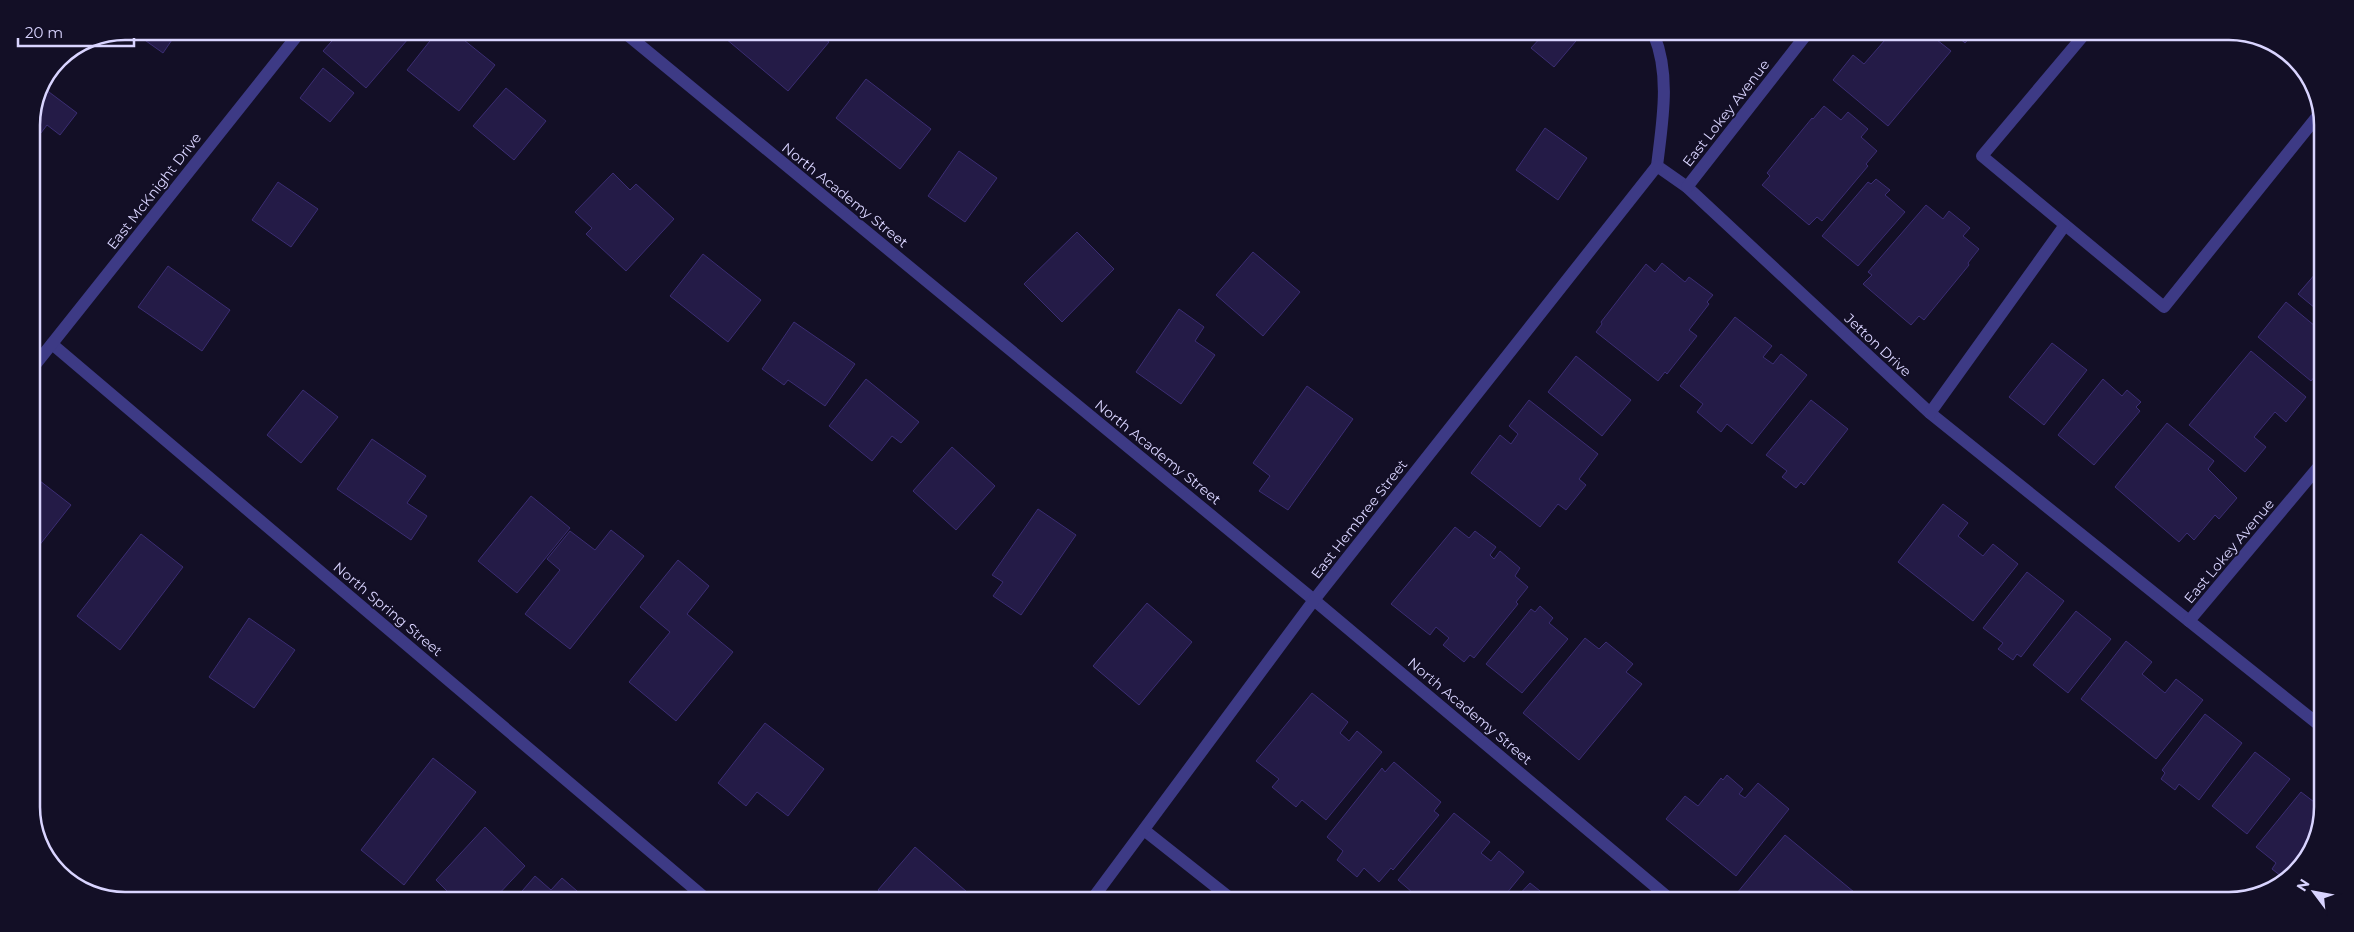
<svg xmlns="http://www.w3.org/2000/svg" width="2354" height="932" font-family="Montserrat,sans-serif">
<rect width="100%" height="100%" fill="#130f26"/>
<g fill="#241b47" stroke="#3b2d73">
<path d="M132 31H178L163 53Z"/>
<path d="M340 32H414L366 88 323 51Z"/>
<path d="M437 32H454L495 65 459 111 407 70Z"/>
<path d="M719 33H817L829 42 788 91Z"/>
<path d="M1543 35H1581L1554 67 1531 48Z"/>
<path d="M1880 35 1932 36 1951 51 1888 126 1833 80 1853 55 1864 64 1885 40Z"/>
<path d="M1957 36H1971L1965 43Z"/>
<path d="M323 68 354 93 330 122 300 98Z"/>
<path d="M866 79 931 129 900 169 836 118Z"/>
<path d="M506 88 546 121 514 160 473 126Z"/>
<path d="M45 89 77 113 60 135 47 125 31 146V119Z"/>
<path d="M1824 106 1841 120 1848 112 1868 129 1861 137 1877 151 1866 164 1868 166 1822 221 1817 217 1809 225 1762 185 1770 176 1767 173 1812 118 1813 119Z"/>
<path d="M1545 128 1587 158 1558 200 1516 170Z"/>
<path d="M959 151 997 178 965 222 928 196Z"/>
<path d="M613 173 630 190 636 184 674 219 626 271 586 234 592 228 575 212Z"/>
<path d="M1876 179 1890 190 1885 195 1905 212 1858 266 1822 236 1868 182 1871 184Z"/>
<path d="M278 182 318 209 291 247 252 220Z"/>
<path d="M1926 205 1943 219 1949 211 1970 228 1963 236 1979 249 1968 263 1969 265 1924 320 1919 316 1911 325 1863 284 1872 275 1868 272Z"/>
<path d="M1077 232 1114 269 1062 322 1024 284Z"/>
<path d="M1253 252 1300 292 1263 336 1216 295Z"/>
<path d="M703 254 761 300 728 342 670 296Z"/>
<path d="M1662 263 1685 282 1689 277 1713 295 1707 302 1709 304 1689 330 1697 336 1667 374 1665 372 1658 381 1596 332 1602 324 1601 322 1646 264 1655 272Z"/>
<path d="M168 266 230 310 202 351 138 307Z"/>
<path d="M2322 266 2321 313 2298 294Z"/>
<path d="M2286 302 2321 331V369L2311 381 2258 337Z"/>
<path d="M1179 309 1204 327 1195 341 1215 355 1181 404 1136 372Z"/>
<path d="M1735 317 1772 346 1763 357 1773 364 1781 354 1807 375 1752 444 1727 424 1721 432 1697 412 1703 404 1680 386Z"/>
<path d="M794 322 855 364 825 406 788 380 784 385 762 369Z"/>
<path d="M2052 343 2087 370 2044 425 2009 397Z"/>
<path d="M2251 351 2306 397 2286 422 2275 412 2254 437 2266 447 2245 472 2189 425Z"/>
<path d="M1576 356 1631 400 1602 436 1548 392Z"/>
<path d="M866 379 919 422 901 443 892 436 872 461 829 426Z"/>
<path d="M2103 379 2122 396 2127 390 2141 402 2136 407 2140 411 2094 465 2058 435Z"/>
<path d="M1307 386 1353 419 1288 510 1259 491 1270 476 1253 463Z"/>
<path d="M303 390 338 417 301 463 267 435Z"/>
<path d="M1529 400 1598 454 1579 479 1586 485 1566 510 1558 504 1540 527 1471 473 1500 435 1511 444 1518 434 1509 426Z"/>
<path d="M1811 400 1848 429 1804 485 1801 482 1796 488 1782 477 1787 471 1766 455Z"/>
<path d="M2167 423 2214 461 2208 469 2237 498 2219 519 2215 515 2194 540 2187 533 2179 542 2115 487Z"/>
<path d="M372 439 426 476 407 503 427 516 411 540 337 489Z"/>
<path d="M952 447 995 486 956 530 913 491Z"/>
<path d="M31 474 71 505 31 556Z"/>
<path d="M531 496 570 528 517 593 478 561Z"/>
<path d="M1943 504 1968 523 1958 536 1983 556 1993 544 2018 564 1973 621 1898 562Z"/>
<path d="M1038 509 1076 535 1021 615 993 596 1003 582 992 575Z"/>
<path d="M1455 527 1469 538 1475 531 1496 547 1490 555 1494 559 1500 551 1520 568 1515 576 1528 587 1516 602 1518 604 1474 658 1470 655 1464 662 1443 645 1449 638 1436 627 1430 635 1391 604Z"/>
<path d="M611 530 644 556 570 649 525 614 560 570 547 559 570 531 595 550Z"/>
<path d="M141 534 183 567 120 650 77 616Z"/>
<path d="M678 560 709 586 687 614 733 652 676 721 629 682 670 632 640 607Z"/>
<path d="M2027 572 2064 601 2021 657 2017 654 2013 660 1998 649 2003 643 1983 628Z"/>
<path d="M1147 603 1192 642 1139 705 1093 666Z"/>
<path d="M1540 606 1553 618 1549 623 1568 639 1522 693 1486 664 1531 609 1535 612Z"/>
<path d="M2076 611 2111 639 2068 693 2033 665Z"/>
<path d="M249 618 295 650 254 708 209 677Z"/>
<path d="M1585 638 1599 649 1606 642 1633 664 1626 672 1642 684 1579 760 1523 713Z"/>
<path d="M2126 641 2152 662 2142 674 2165 693 2176 679 2203 700 2156 759 2081 699Z"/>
<path d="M1312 693 1348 722 1340 733 1349 741 1357 731 1382 752 1326 820 1302 800 1296 807 1272 787 1279 779 1256 761Z"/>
<path d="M2205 714 2242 743 2199 800 2179 784 2175 790 2161 779 2165 773 2162 770Z"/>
<path d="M765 723 824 769 788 816 757 792 746 806 718 783Z"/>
<path d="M2255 752 2290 779 2247 834 2212 806Z"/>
<path d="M433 758 476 792 404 885 361 850Z"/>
<path d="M1394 762 1441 802 1434 811 1439 815 1393 870 1391 868 1379 882 1364 868 1357 877 1337 860 1343 851 1327 837 1382 768 1385 772Z"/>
<path d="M1727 775 1743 789 1739 794 1745 798 1758 783 1789 809 1736 876 1666 819 1685 796 1698 806 1721 778 1723 780Z"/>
<path d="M2301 792 2318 805V837L2286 880 2272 869 2276 863 2256 847Z"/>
<path d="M1454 813 1490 842 1481 853 1491 861 1499 851 1524 872 1502 899H1420L1398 880Z"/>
<path d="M485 827 525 866 496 897H453L436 880Z"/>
<path d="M1785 835 1860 897 1858 900H1746L1737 893Z"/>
<path d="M915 847 974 898H888L878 890Z"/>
<path d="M535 876 551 890 562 878 584 897H517Z"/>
<path d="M1530 883 1550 899H1515Z"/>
</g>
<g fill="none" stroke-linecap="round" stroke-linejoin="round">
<path stroke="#3d3a85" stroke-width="12" d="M1144 830 1230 898"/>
<g stroke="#3d3a85" stroke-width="12">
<path d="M624 32 1314 600 1670 899"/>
<path d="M1654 35C1671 76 1662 123 1657 166L1687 187 1930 413 2189 621"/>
<path d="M2083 36 1982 156 2164 307 2320 113"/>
<path d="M1687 187 1806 35"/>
<path d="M52 344 704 897"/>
<path d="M31 370 300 32"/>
<path d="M1930 413 2065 225"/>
<path d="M2318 724 2189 621 2320 465"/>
<path d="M1093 898 1314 600 1657 166"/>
</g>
</g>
<g text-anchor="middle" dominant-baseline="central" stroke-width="4" stroke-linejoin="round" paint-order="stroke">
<g font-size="14" fill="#d9d4ff" stroke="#130f26">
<text transform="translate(1726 113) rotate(-52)">East Lokey Avenue</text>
<text transform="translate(154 191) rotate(-52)">East McKnight Drive</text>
<text transform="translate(845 195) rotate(39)">North Academy Street</text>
<text transform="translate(1878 345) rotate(43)">Jetton Drive</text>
<text transform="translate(1158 452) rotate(39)">North Academy Street</text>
<text transform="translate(1359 519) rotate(-52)">East Hembree Street</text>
<text transform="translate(2229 551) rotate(-50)">East Lokey Avenue</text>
<text transform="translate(388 609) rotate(40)">North Spring Street</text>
<text transform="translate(1470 711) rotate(40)">North Academy Street</text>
</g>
</g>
<path d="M0 0H2354V932H0ZM125 40H2229A85 85 0 0 1 2314 125V807A85 85 0 0 1 2229 892H125A85 85 0 0 1 40 807V125A85 85 0 0 1 125 40Z" fill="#130f26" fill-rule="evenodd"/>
<path fill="none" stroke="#d9d4ff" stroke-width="2.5" d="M125 40H2229A85 85 0 0 1 2314 125V807A85 85 0 0 1 2229 892H125A85 85 0 0 1 40 807V125A85 85 0 0 1 125 40Z"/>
<g transform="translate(2314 892) rotate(302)" stroke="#130f26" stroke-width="4" paint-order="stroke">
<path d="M0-4L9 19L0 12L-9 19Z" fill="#d9d4ff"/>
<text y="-8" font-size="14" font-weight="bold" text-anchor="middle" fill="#d9d4ff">N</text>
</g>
<path d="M18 38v8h116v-8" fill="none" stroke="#d9d4ff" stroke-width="2.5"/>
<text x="25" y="38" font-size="15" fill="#d9d4ff" stroke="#130f26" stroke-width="4" paint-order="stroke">20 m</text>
</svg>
